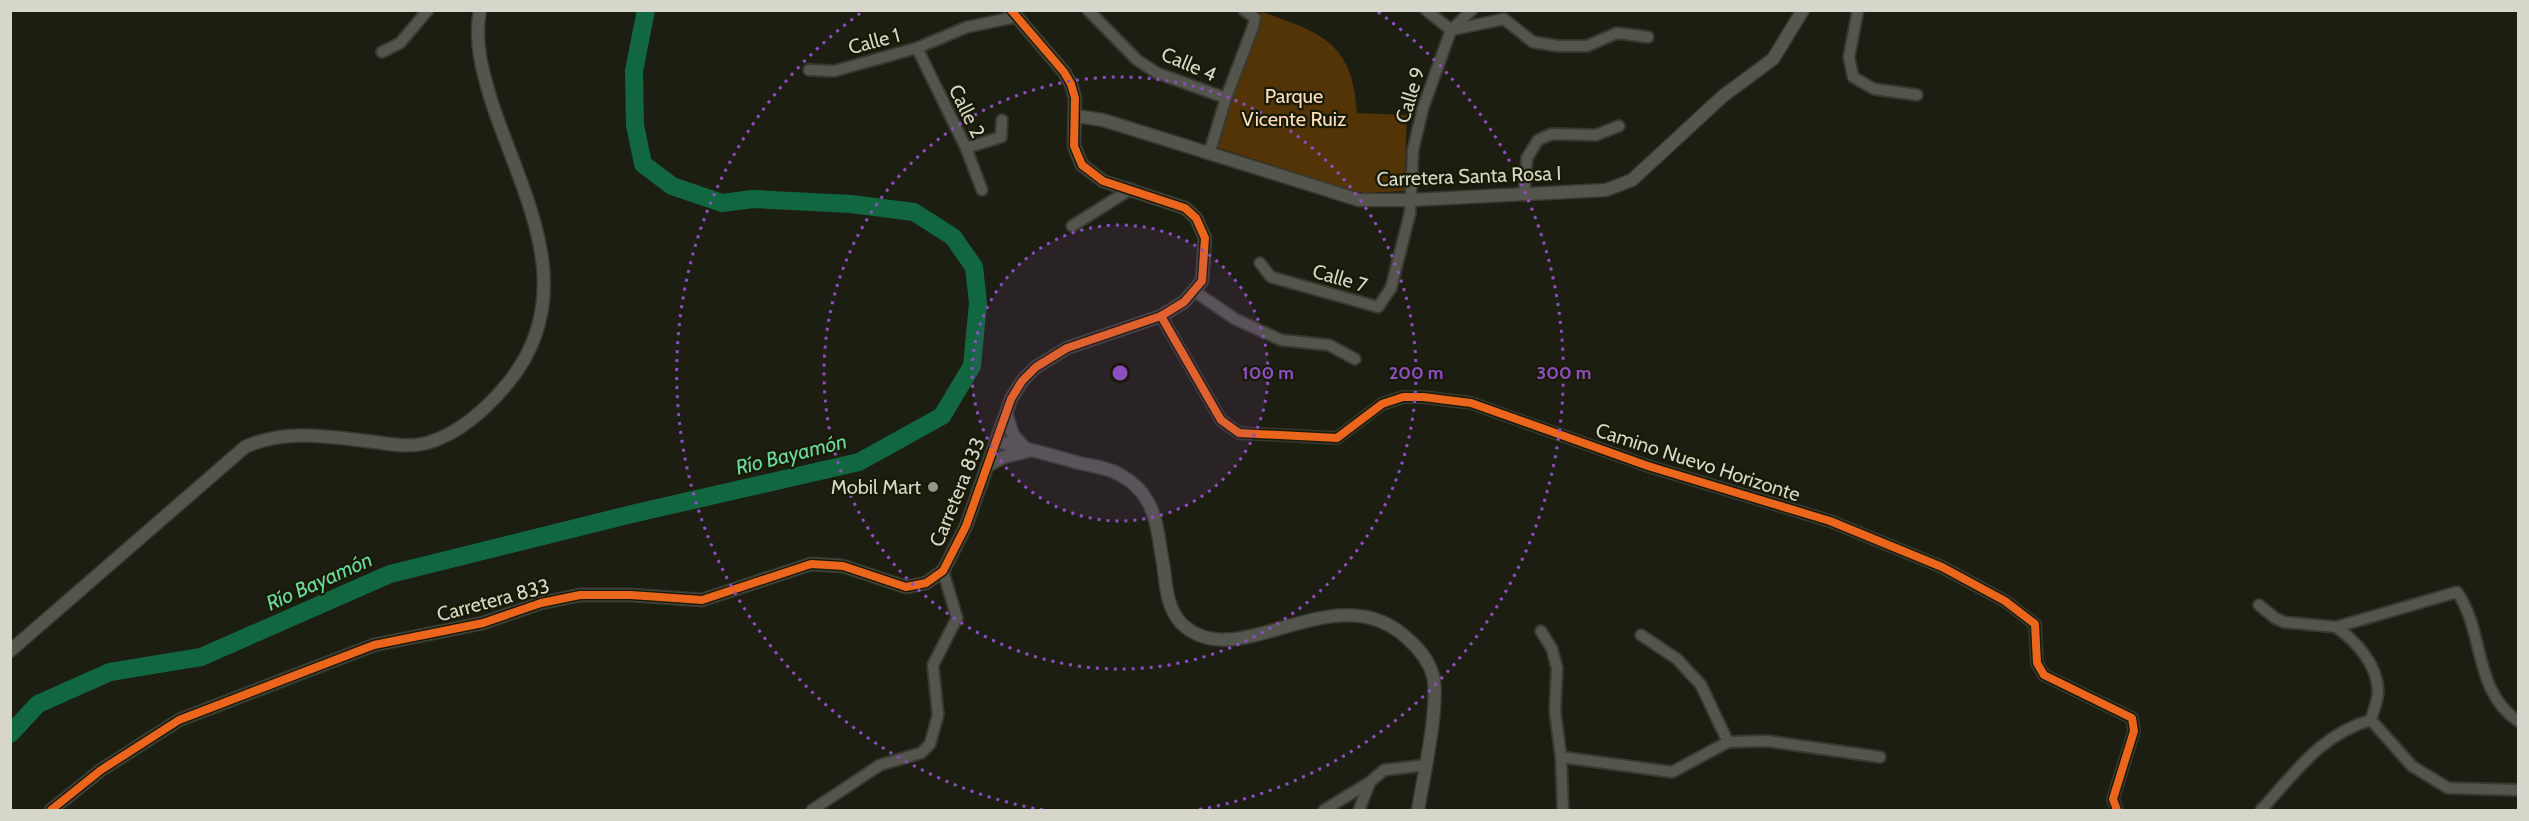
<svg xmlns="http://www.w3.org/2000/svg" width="2529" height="821" font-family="Cabin,sans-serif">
<rect width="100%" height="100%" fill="#1d1e12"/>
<path fill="#533407" d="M1262 12C1322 33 1353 43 1357 113L1407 115 1404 191 1364 193 1349 190 1216 147Z"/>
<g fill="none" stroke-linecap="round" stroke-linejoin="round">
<path stroke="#116840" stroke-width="18" d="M10 734 38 704 110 672 201 657 390 574 636 513 859 462 942 416 972 366 978 303 974 267 953 237 914 212 851 204 753 199 722 203 672 186 643 164 635 125 634 71 646 10"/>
<g stroke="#383930" stroke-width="14">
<g id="minor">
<path d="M1088 10 1137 60 1157 73 1226 98"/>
<path d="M1426 10 1451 30 1504 19 1533 42 1558 46H1587L1617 33 1648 37"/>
<path d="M1858 10 1849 57 1853 77 1874 89 1917 95"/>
<path d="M917 48 966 148 982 190"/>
<path d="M382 52 400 43 428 10"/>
<path d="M809 70 834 71 917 48 967 27 1016 17"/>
<path d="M966 148 1001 137 1002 120"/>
<path d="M1209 154 1226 98 1253 27 1255 18 1244 10"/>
<path d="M1524 195 1527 158 1538 140 1552 134 1596 135 1619 126"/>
<path d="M1072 226 1131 189"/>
<path d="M1260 263 1271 277 1378 307 1391 288 1410 213 1413 150 1423 108 1451 30 1472 10"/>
<path d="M1194 291 1235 319 1281 340 1329 345 1355 359"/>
<path d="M1161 316 1221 420 1239 433 1337 438 1382 404 1403 397H1423L1471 403 1648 466 1830 521 1942 567 2005 601 2035 624 2037 663 2044 675 2132 718 2134 731 2113 799 2117 810"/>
<path d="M2259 605 2275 618 2284 622 2336 627 2457 592C2485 632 2473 691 2518 721"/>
<path d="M2336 627C2356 641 2378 665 2378 692 2378 701 2373 711 2371 720L2412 766 2448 788 2518 790"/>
<path d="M1541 631 1552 649 1557 668 1555 711 1561 757 1563 810"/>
<path d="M1641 635 1677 659 1701 685 1728 742"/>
<path d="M1561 757 1672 772 1728 742 1767 741 1880 757"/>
<path d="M812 810 880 765 921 753 930 744 938 715 933 665 957 618 943 571"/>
<path d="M1324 810 1370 782 1384 770 1426 765"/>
<path d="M1359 810 1370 782"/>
<path d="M2261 810C2295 773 2321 734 2371 720"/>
</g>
</g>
<g stroke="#383930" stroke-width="15">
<g id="tertiary">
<path d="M1076 116 1103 120 1359 200H1411L1606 190 1632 180 1723 96 1773 59 1803 10"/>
<path d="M1006 413 1013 435 1025 448"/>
<path d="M996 441C1024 448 1051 455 1079 463 1093 466 1110 468 1122 476 1133 482 1142 491 1148 502 1158 520 1159 543 1163 563 1166 583 1166 607 1181 623 1237 679 1335 570 1408 639 1419 649 1429 660 1433 676 1440 704 1423 779 1418 810"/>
<path d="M987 466 1004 457 1028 451"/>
<path d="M10 651 245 447C286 428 331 437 375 442 393 445 415 448 433 441 464 430 488 407 508 383 583 291 522 195 491 100 482 70 474 41 480 10"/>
<path d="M51 810 101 770 179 720 374 645 483 623 541 603 580 595H631L702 600 811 564 843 566 906 587 926 583 943 571 966 526 1011 399 1022 381 1036 367 1067 348 1161 316 1184 302 1202 281 1205 238 1196 218 1185 208 1103 181 1082 165 1074 146 1075 98 1071 84 1064 72 1011 10"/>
</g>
</g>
<use href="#minor" stroke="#54554c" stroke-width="10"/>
<use href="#tertiary" stroke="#54554c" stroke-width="12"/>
<g stroke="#181a05" stroke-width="11">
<g id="cycleway">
<path d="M1161 316 1221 420 1239 433 1337 438 1382 404 1403 397H1423L1471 403 1648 466 1830 521 1942 567 2005 601 2035 624 2037 663 2044 675 2132 718 2134 731 2113 799 2117 810"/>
<path d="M51 810 101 770 179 720 374 645 483 623 541 603 580 595H631L702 600 811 564 843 566 906 587 926 583 943 571 966 526 1011 399 1022 381 1036 367 1067 348 1161 316 1184 302 1202 281 1205 238 1196 218 1185 208 1103 181 1082 165 1074 146 1075 98 1071 84 1064 72 1011 10"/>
</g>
</g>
<use href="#cycleway" stroke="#eb651d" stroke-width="8"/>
</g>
<circle cx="1120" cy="373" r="148" fill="#8d4ec1" fill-opacity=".12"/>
<g fill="none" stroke="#8d4ec1" stroke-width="3" stroke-dasharray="3 6">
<circle cx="1120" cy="373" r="148"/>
<circle cx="1120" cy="373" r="296"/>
<path d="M1043 810A444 444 0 0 1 862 12M1378 12A444 444 0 0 1 1197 810"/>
</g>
<circle fill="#95968a" stroke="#181a05" stroke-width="2" cx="933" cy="487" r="6"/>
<g text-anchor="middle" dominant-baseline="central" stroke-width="4.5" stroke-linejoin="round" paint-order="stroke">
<g font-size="20" fill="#d6d7ca" stroke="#181a05">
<text transform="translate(874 41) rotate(-15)">Calle 1</text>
<text transform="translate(1189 64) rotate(23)">Calle 4</text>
<text transform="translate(1410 95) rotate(-73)">Calle 9</text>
<text transform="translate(967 111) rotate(64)">Calle 2</text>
<text transform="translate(1469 176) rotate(-2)">Carretera Santa Rosa I</text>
<text transform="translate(1340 278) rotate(16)">Calle 7</text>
<text transform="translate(1698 462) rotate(18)">Camino Nuevo Horizonte</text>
<text transform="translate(957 492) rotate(-68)">Carretera 833</text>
<text transform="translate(493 600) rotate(-15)">Carretera 833</text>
</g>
<g font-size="20" fill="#fddebe" stroke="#181a05">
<text x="1294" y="96">Parque<tspan x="1294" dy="23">Vicente Ruiz</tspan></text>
</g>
<g font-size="20" fill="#d6d7ca" stroke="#181a05" text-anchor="end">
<text x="921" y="487">Mobil Mart</text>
</g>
<g font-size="21" font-style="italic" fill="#69db9e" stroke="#181a05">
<text transform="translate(791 454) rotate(-14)">Río Bayamón</text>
<text transform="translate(319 581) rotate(-24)">Río Bayamón</text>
</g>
</g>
<circle cx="1120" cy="373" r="9" fill="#8d4ec1" stroke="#181a05" stroke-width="3"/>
<g font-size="18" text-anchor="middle" font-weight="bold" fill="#8d4ec1" stroke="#181a05" stroke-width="4.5" stroke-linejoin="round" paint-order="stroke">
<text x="1268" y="379">100 m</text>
<text x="1416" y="379">200 m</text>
<text x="1564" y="379">300 m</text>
</g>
<rect width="2529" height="821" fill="none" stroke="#d6d7ca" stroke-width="24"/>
</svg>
